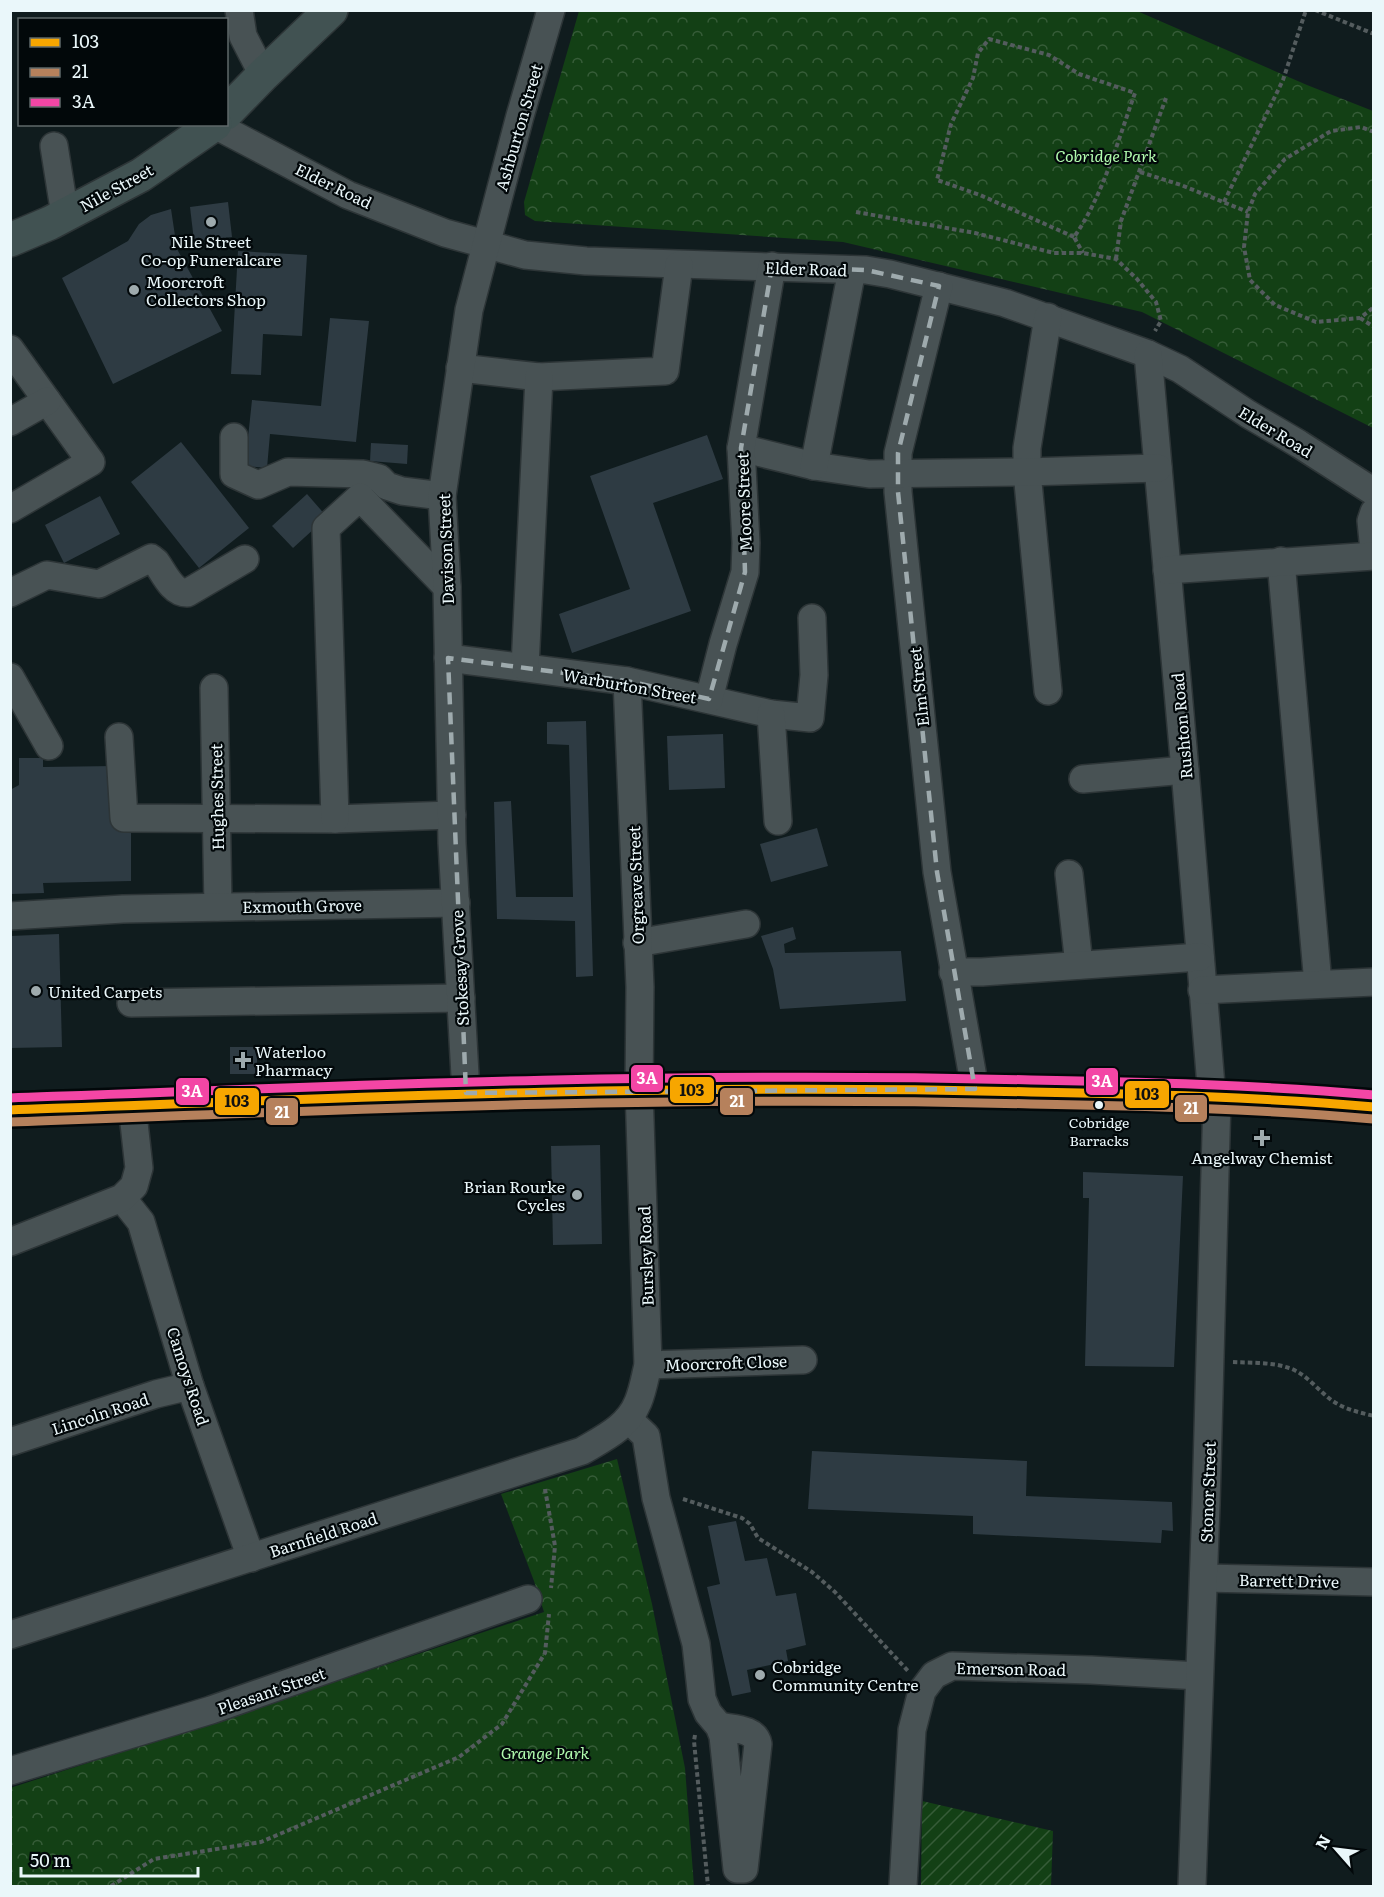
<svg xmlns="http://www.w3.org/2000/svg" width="1384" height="1897" font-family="Literata,serif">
<defs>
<pattern id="park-crowns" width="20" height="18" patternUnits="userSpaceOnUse" patternTransform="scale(1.5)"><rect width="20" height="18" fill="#134015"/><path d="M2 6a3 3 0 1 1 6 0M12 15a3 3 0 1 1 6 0" fill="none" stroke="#365c38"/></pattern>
<pattern id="garden-furrows" width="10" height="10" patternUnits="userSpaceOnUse" patternTransform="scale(1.5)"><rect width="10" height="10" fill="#134015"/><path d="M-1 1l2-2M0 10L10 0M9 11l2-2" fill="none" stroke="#365c38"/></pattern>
</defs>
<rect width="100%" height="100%" fill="#101c1e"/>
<g fill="url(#park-crowns)">
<path d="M579 11H1137L1307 85 1373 111V428L1142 312 843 242 535 221 525 215 524 202Z"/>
<path d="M617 1459 652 1604 685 1768 694 1886H11L10 1788 206 1725 544 1612 534 1581 501 1494Z"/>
</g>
<path fill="url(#garden-furrows)" d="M922 1801 1053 1831 1051 1886H921Z"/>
<g fill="#2e3b43">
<path d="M228 202 232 237 194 241 190 207Z"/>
<path d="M171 209 177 249 222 331 113 384 62 278 128 241 139 224 151 215Z"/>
<path d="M238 251 307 255 302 336 263 334 261 375 231 374Z"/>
<path d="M330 318 369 321 356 442 270 434 267 468 245 466 252 400 321 406Z"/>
<path d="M707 435 723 479 653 503 691 611 572 653 559 614 630 589 590 476Z"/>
<path d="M181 442 249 528 199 568 131 482Z"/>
<path d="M371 443 408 445 407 464 370 461Z"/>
<path d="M307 494 327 517 293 548 272 526Z"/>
<path d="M100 496 120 534 64 563 45 525Z"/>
<path d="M586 721 593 976 576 977 575 921 497 919 494 802 511 801 516 897H573L569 745 547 744V722Z"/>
<path d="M723 734 725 788 669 790 667 736Z"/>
<path d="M19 758H43V767L115 766 131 828V881L43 883 44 893 10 894V790L19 785Z"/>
<path d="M817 828 828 866 771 882 760 844Z"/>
<path d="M793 927 796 939 784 944 785 953 901 951 906 1001 780 1009 773 969 761 936Z"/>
<path d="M59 934 62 1047 10 1048V936Z"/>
<rect x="230" y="1047" width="27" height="27"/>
<path d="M600 1145 602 1244 553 1245 551 1146Z"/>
<path d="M1083 1172 1183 1176 1174 1367 1085 1366 1089 1198H1083Z"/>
<path d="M812 1451 1027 1461 1026 1496 1172 1502 1173 1531 1162 1530 1161 1543 973 1534V1516L808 1509Z"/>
<path d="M736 1521 745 1561 767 1558 776 1596 796 1593 806 1645 786 1650 788 1661 747 1670 751 1692 732 1696 707 1587 720 1584 708 1526Z"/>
</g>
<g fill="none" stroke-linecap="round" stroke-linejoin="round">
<g stroke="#2d3537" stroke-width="30">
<g id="minor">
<path d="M239 10 243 36 263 75"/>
<path d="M215 125 348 195 445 233 525 255 586 261 866 270 890 274 1005 303 1148 354 1180 369 1248 414 1299 444 1374 492"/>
<path d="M54 146 65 215"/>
<path d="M939 286 898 453V492L937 872 975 1089"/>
<path d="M1048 317 1027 448V472L1048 691"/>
<path d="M10 349 91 462 10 509"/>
<path d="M1148 354 1185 770 1212 1098"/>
<path d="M460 368 539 377 665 371 679 265"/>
<path d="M10 422 47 401"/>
<path d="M234 437V474L258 485 288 472 363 474 379 478 387 486 402 491 442 496"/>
<path d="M741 448 814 466 869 474 1027 472 1158 468"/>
<path d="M814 466 852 270"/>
<path d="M1374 512 1371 521 1374 551"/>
<path d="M1281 561 1318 984"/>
<path d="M1167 570 1374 556"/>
<path d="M10 593 47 575 99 584 151 558 156 562C164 573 172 593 187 593L245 559"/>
<path d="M448 658 627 681 771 714 810 718 814 675 812 618"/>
<path d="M525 667 539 377"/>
<path d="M10 677 49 746"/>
<path d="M214 688 218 907"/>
<path d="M709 699 723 644 745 572 746 543 741 448 772 266"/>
<path d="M771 714 778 821"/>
<path d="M119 737 124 818 335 819 452 815"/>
<path d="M1083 779 1185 770"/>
<path d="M335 819 326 528 360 497 447 587"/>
<path d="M1069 874 1079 965"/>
<path d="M10 916 123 909 456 903"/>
<path d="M637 943 746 924"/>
<path d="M953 972H982L1200 957"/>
<path d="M1202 990 1374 982"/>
<path d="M131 1003 461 998"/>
<path d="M466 1093 452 843 447 587 442 496 469 310 520 116 551 10"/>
<path d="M122 1198 141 1222 190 1386 251 1558"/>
<path d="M10 1242 122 1198 134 1186 139 1168 132 1105"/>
<path d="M648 1365 803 1360"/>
<path d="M628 1419 646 1436 656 1498 696 1644 702 1699 708 1713 719 1726 723 1736 737 1869H744L758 1744C755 1728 733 1729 719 1726"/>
<path d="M10 1442 156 1394 190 1386"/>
<path d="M1204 1578 1374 1582"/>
<path d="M10 1635 582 1451C604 1438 628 1427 638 1402 643 1390 645 1377 648 1365L639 1089 640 987 627 681"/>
<path d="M10 1771 211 1710 528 1599"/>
<path d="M903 1886 912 1730 922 1691 934 1675 952 1666 1091 1670 1199 1676"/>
<path d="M1192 1886 1206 1505 1217 1098"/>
</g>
</g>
<g stroke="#2d3537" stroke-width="36">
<g id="major">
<path d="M226 113 263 75 331 10"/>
<path d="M10 240 50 223 141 175 215 124"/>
<path d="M10 1110C369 1097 727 1081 1086 1093 1182 1097 1278 1098 1374 1107"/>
</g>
</g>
<g stroke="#545c5e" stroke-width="4" stroke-dasharray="4.5 3" stroke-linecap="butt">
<path d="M1315 10 1374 34"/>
<path d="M1374 132 1361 127 1331 131 1285 159 1255 194 1248 212 1244 247 1250 280 1275 305 1316 322 1360 318 1374 307"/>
<path d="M1140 172 1181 185 1248 212"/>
<path d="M1224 202 1283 80 1306 10"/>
<path d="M856 212 975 233 1054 253H1083L1116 259 1137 279 1156 302 1161 321 1155 331"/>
<path d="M1074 237 980 195 937 180 951 124 973 78 978 53 989 39 1049 55 1079 74 1135 93C1118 140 1103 196 1074 237L1083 253"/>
<path d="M1116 259 1121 221 1166 98"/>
<path d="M1360 318 1374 327"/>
<path d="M1233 1362C1251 1363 1272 1362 1289 1368 1305 1373 1317 1389 1330 1399 1343 1409 1358 1412 1374 1416"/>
<path d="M545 1489 555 1546 551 1588"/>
<path d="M683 1499 742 1518 750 1524 758 1538 812 1572 835 1592 908 1671"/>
<path d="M695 1735 694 1741 708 1886"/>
<path d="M111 1886 154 1859 261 1842 459 1757 502 1724 545 1653 549 1614"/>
</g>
<use href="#minor" stroke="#485254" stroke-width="27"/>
<use href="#major" stroke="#415252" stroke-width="33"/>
<g stroke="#02080a" stroke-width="14">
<path id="bus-1" d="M10 1110C351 1097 691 1083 1031 1092 1145 1094 1260 1097 1374 1107"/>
</g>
<g stroke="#02080a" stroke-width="14">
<path id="bus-2" d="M10 1122C350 1109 691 1095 1031 1104 1145 1106 1259 1109 1373 1119"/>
</g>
<g stroke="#02080a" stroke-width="14">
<path id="bus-3" d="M10 1098C351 1085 691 1071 1031 1080 1145 1082 1260 1085 1374 1095"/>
</g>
<use href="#bus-1" stroke="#f7a600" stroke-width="9"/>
<use href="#bus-2" stroke="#b6815c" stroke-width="9"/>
<use href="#bus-3" stroke="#f346a5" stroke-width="9"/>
</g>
<path fill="none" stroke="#9eaaad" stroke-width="4.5" stroke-dasharray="12 8" stroke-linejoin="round" d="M772 266 866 270 939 286 898 453V492L937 872 975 1089 466 1093 448 658 627 681 709 699 745 572 741 448Z"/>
<g fill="#9eaaad" stroke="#02080a" stroke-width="2">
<circle cx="211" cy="222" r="6"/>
<circle cx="134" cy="290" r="6"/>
<circle cx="36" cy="991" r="6"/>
<path d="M240 1051h6v6h6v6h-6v6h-6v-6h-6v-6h6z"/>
<path d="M1259 1129h6v6h6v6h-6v6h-6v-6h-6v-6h6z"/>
<circle cx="577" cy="1195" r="6"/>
<circle cx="760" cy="1675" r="6"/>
</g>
<circle fill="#eaf7fa" stroke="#02080a" stroke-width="2" cx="1099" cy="1105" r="5"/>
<g text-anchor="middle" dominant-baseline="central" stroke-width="4.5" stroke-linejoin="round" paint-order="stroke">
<g font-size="14" fill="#eaf7fa" stroke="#02080a">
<text x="1099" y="1122">Cobridge<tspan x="1099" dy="18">Barracks</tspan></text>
</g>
<g font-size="16" fill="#eaf7fa" stroke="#02080a">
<text transform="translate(518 127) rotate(-74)">Ashburton Street</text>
<text transform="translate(334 185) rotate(26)">Elder Road</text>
<text transform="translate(116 187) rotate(-29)">Nile Street</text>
<text transform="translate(806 268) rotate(2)">Elder Road</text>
<text transform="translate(1276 431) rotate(31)">Elder Road</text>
<text transform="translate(743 502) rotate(-92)">Moore Street</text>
<text transform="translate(445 549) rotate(-92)">Davison Street</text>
<text transform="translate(630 685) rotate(10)">Warburton Street</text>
<text transform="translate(918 687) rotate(-96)">Elm Street</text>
<text transform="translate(1181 726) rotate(-95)">Rushton Road</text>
<text transform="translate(216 797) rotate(-91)">Hughes Street</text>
<text transform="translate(635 885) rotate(-92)">Orgreave Street</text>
<text transform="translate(302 905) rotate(-1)">Exmouth Grove</text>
<text transform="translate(459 968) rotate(-93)">Stokesay Grove</text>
<text transform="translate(645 1256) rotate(-92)">Bursley Road</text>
<text transform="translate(726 1362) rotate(-2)">Moorcroft Close</text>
<text transform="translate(189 1376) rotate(72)">Camoys Road</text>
<text transform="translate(100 1413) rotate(-18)">Lincoln Road</text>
<text transform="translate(1207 1492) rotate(-88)">Stonor Street</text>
<text transform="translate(323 1534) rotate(-18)">Barnfield Road</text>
<text transform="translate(1289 1580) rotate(1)">Barrett Drive</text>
<text transform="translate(1011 1668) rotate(1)">Emerson Road</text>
<text transform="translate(271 1690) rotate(-19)">Pleasant Street</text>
</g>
<g font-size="16" font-style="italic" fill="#b1fbae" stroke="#02080a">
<text x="1106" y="155">Cobridge Park</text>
<text x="545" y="1752">Grange Park</text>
</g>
<g font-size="16" fill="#eaf7fa" stroke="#02080a" text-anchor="start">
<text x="211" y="241" text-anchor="middle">Nile Street<tspan x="211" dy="18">Co-op Funeralcare</tspan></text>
<text x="146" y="281">Moorcroft<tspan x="146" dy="18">Collectors Shop</tspan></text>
<text x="48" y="991">United Carpets</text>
<text x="255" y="1051">Waterloo<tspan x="255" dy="18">Pharmacy</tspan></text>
<text x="1262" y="1157" text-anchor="middle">Angelway Chemist</text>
<text x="565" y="1186" text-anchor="end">Brian Rourke<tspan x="565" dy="18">Cycles</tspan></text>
<text x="772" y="1666">Cobridge<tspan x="772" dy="18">Community Centre</tspan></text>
</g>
</g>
<g stroke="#02080a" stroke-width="2">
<rect x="630" y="1064" width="34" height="29" rx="6" fill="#f346a5"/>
<rect x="1085" y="1067" width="34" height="29" rx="6" fill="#f346a5"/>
<rect x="669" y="1076" width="46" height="28" rx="6" fill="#f7a600"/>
<rect x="175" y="1077" width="35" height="29" rx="6" fill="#f346a5"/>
<rect x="1124" y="1080" width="46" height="29" rx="6" fill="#f7a600"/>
<rect x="214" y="1087" width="46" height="29" rx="6" fill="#f7a600"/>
<rect x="719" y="1087" width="35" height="29" rx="6" fill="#b6815c"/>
<rect x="1174" y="1094" width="34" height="29" rx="6" fill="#b6815c"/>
<rect x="265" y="1097" width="34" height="29" rx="6" fill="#b6815c"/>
</g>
<g font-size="16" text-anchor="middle" font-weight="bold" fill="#fff">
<text x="647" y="1084">3A</text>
<text x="1102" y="1087">3A</text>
<text x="192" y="1097">3A</text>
<text x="737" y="1107">21</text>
<text x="1191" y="1114">21</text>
<text x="282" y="1118">21</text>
</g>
<g font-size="16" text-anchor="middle" font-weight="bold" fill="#111">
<text x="692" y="1096">103</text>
<text x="1147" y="1100">103</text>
<text x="237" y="1107">103</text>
</g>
<rect width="1384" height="1897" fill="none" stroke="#eaf7fa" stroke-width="24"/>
<rect x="18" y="18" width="210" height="108" fill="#02080a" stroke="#5f686a" stroke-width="1.5"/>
<rect x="30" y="38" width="30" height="9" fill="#f7a600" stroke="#5f686a" stroke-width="1.5"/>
<text x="72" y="48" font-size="18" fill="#eaf7fa">103</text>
<rect x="30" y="68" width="30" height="9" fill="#b6815c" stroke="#5f686a" stroke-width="1.5"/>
<text x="72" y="78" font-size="18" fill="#eaf7fa">21</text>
<rect x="30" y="98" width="30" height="9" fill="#f346a5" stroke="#5f686a" stroke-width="1.5"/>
<text x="72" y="108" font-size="18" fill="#eaf7fa">3A</text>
<g transform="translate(1336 1849) rotate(298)" stroke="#02080a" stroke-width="4.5" paint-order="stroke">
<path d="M0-4.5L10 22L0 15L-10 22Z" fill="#eaf7fa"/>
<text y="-9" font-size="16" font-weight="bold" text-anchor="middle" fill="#eaf7fa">N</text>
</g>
<path d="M21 1867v9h177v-9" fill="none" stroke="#eaf7fa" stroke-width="3"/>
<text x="30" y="1867" font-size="18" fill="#eaf7fa" stroke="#02080a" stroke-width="4.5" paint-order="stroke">50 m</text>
</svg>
